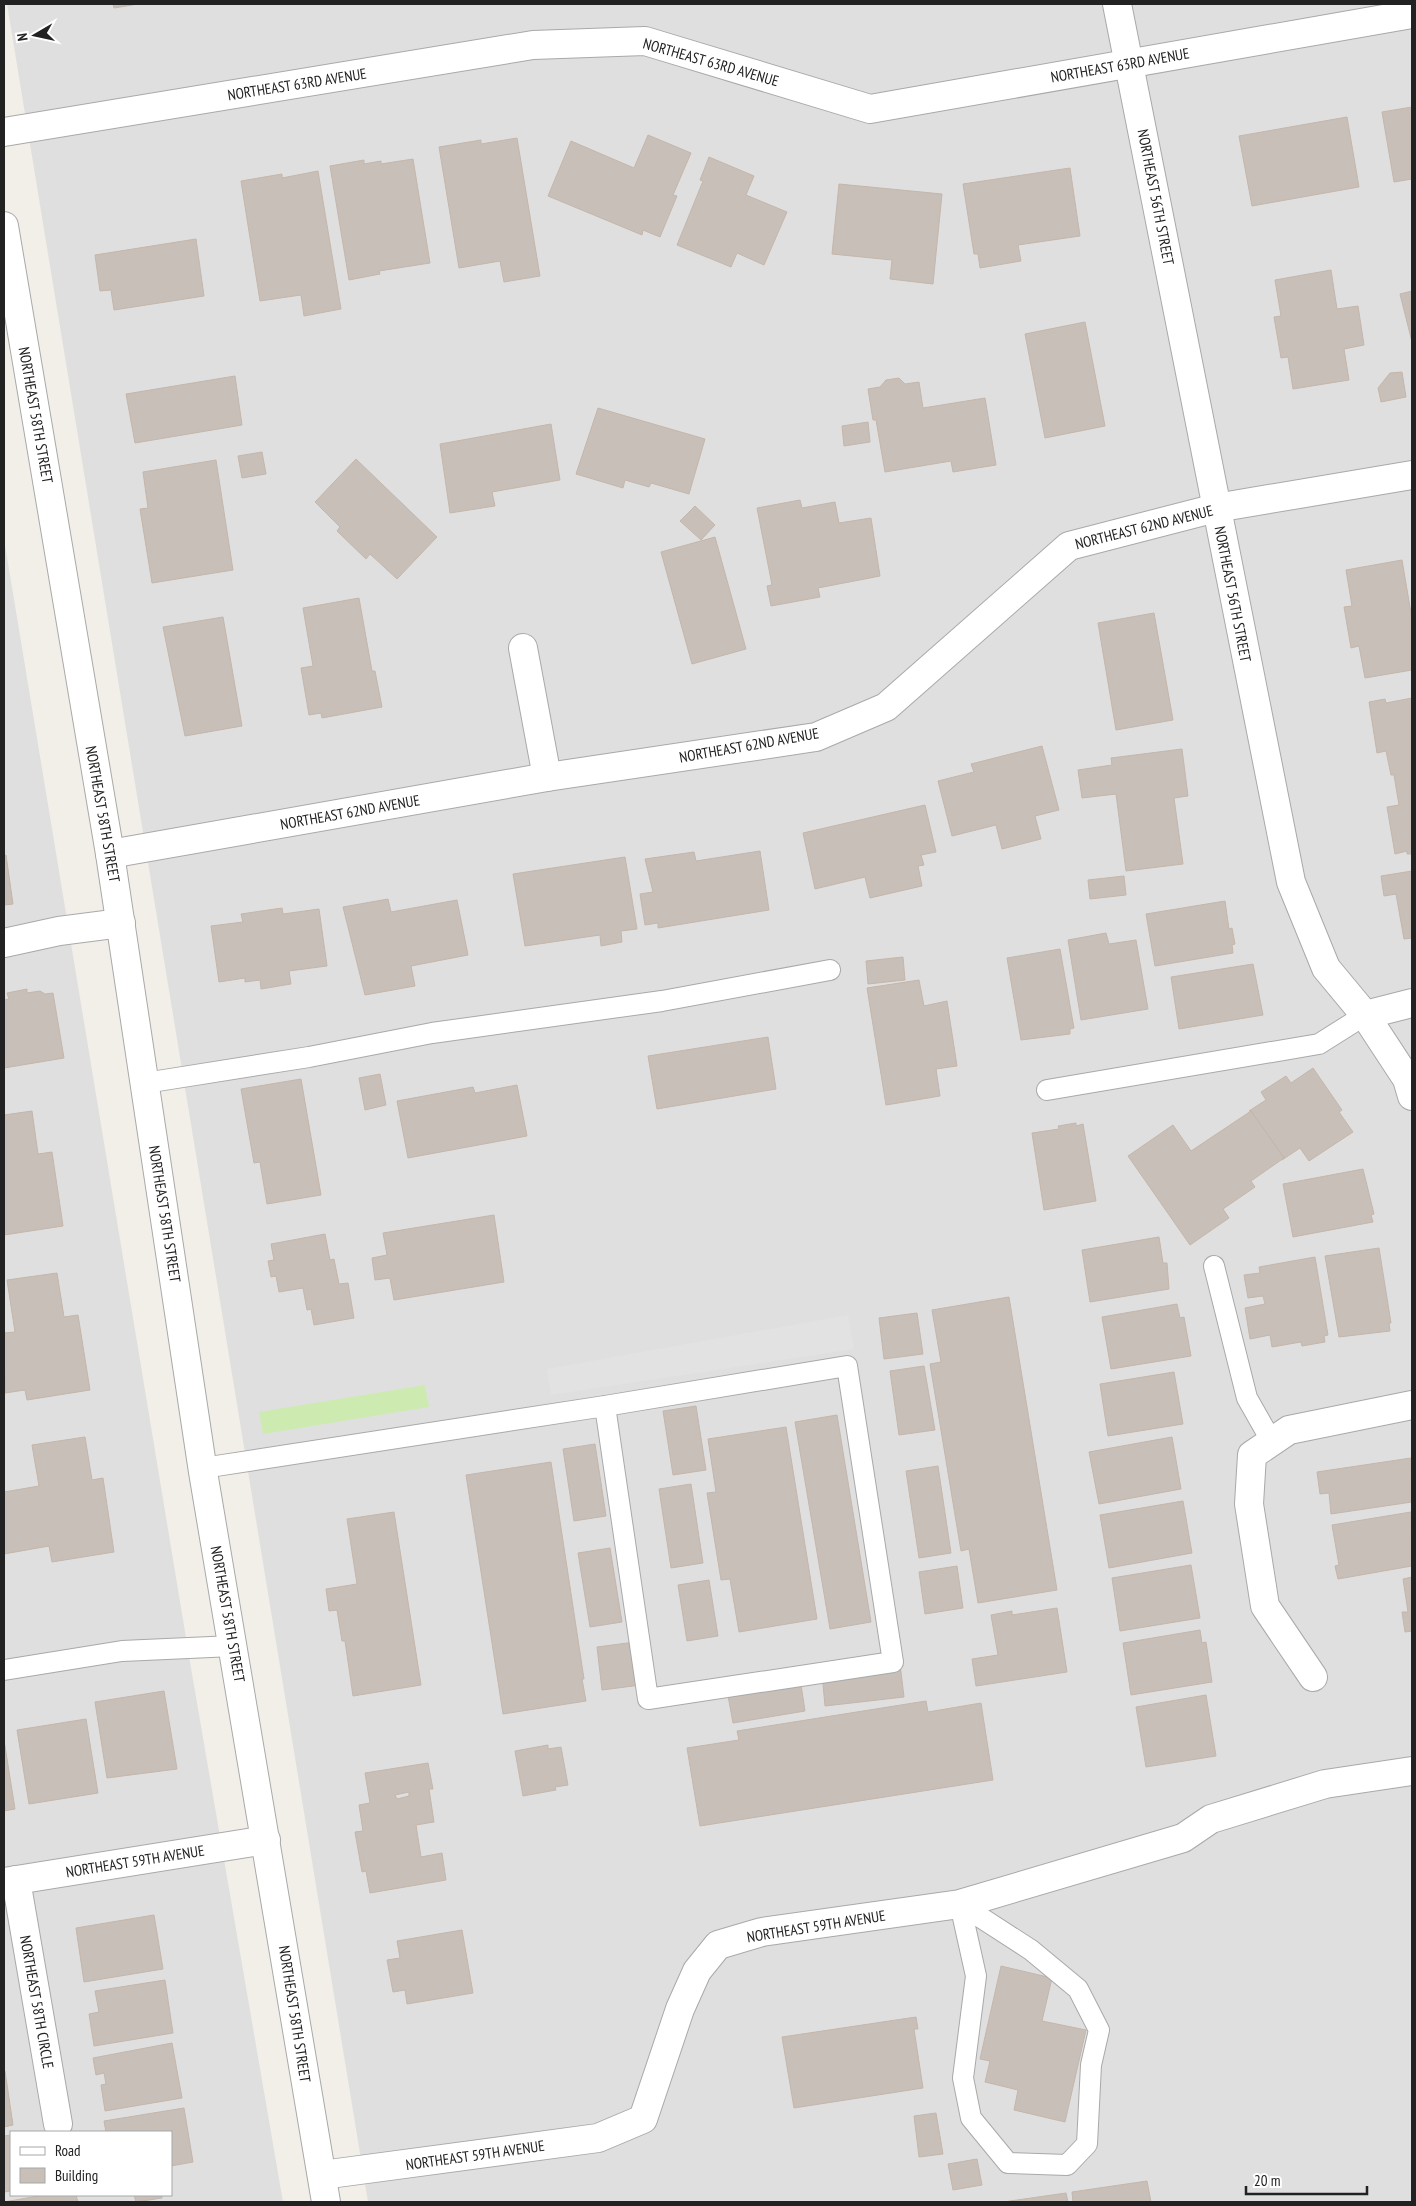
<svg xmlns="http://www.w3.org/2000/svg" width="1416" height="2206" font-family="'PT Sans Narrow',sans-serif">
<rect width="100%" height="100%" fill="#f2efe9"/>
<g fill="#e0dfdf" fill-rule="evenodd">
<path d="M7 4H1412V2202H368Z"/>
<path d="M4 539 191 1668 283 2202H4ZM11 2132H171V2195H11Z"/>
</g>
<path fill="#cdebb0" d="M425 1385 429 1407 263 1434 259 1412Z"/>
<path fill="#e2e2e2" d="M848 1315 854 1349 551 1395 547 1369Z"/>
<g fill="#c7bfb8" stroke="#c4b6ab" fill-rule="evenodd">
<path d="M113 4H138L114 8Z"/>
<path d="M1412 107V179L1394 182 1382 112Z"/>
<path d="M1347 117 1359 187 1252 206 1239 136Z"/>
<path d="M648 135 691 153 673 195 677 196 660 237 643 230 642 235 548 196 571 141 634 168Z"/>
<path d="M517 138 540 276 504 282 500 261 459 268 439 147 481 140V144Z"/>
<path d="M709 157 754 176 746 195 787 212 764 265 737 253 731 267 677 245 703 181 700 180Z"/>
<path d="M413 159 430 263 379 271 380 274 349 280 330 166 364 160V164L381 161V164Z"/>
<path d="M1070 168 1080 236 1018 245 1021 261 980 268 978 254H974L963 184Z"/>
<path d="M318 171 341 309 304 316 301 295 260 301 241 181 282 174V178Z"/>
<path d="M839 184 942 194 933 284 890 279 892 260 832 254Z"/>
<path d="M196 239 204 296 114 310 111 290 100 291 95 255Z"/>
<path d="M1331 270 1337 309 1358 306 1364 345 1344 349 1349 380 1293 389 1288 357 1281 358 1274 317 1281 316 1275 280Z"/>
<path d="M1412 291V342L1400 294Z"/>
<path d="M1085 322 1105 426 1045 438 1025 334Z"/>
<path d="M1402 372 1406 397 1381 402 1378 388 1390 373Z"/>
<path d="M235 376 242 425 135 443 126 394Z"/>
<path d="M899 378 905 384 919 382 923 408 985 398 996 465 953 472 951 461 885 472 876 420H873L868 389 880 387 886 380Z"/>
<path d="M598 408 705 439 689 494 651 483 649 487 625 480 623 488 576 474Z"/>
<path d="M868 422 870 442 844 446 842 426Z"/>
<path d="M551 424 560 480 492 492 495 506 450 513 440 444Z"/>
<path d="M262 452 266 474 242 478 238 456Z"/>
<path d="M356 459 437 537 397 579 370 554 366 559 337 531 340 527 315 502Z"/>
<path d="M216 460 233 570 152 583 140 509 148 508 143 472Z"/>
<path d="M800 500 802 508 835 502 839 523 871 518 880 576 818 588 820 597 771 606 767 586 772 585 757 508Z"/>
<path d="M695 506 715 525 701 540 680 521Z"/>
<path d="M715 537 746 649 692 664 661 552Z"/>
<path d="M1402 560 1412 619V670L1365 678 1359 646 1351 648 1344 607 1352 606 1346 570Z"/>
<path d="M359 598 372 671H375L382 707 322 718 321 713 309 715 301 668 313 666 303 608Z"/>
<path d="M1154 613 1173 720 1116 730 1098 623Z"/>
<path d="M223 617 242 726 185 736 163 627Z"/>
<path d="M1412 698V854H1407V851L1395 854 1387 807 1399 805 1394 775H1391L1386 751 1377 753 1369 702 1385 699 1386 703Z"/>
<path d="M1042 746 1059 810 1035 816 1041 839 1002 849 996 825 952 836 938 781 974 772 971 764Z"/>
<path d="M1182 749 1188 796 1174 798 1183 864 1126 871 1116 794 1082 798 1078 770 1112 765 1111 758Z"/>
<path d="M925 805 936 852 921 855 924 865 918 866 922 886 870 898 865 877 815 889 803 833Z"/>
<path d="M760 851 769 910 658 928V923L645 925 640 894 653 892 645 859 694 852 696 861Z"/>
<path d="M6 855 13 904 4 905V856Z"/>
<path d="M625 857 637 929 621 931 622 942 601 946 600 935 525 946 513 874Z"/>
<path d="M1412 871V938L1404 939 1396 894 1384 896 1381 876Z"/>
<path d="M1124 876 1126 895 1090 899 1088 880Z"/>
<path d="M388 899 391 912 457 900 468 955 411 966 415 986 365 995 343 907Z"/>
<path d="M1225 901 1229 929 1232 928 1235 944 1232 945 1233 953 1155 966 1146 914Z"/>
<path d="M282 908 283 914 319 909 327 966 289 971 291 984 261 989 260 980 245 982V978L219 982 211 926 243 922 241 914Z"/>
<path d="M1106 933 1109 944 1136 940 1148 1009 1081 1020 1068 940Z"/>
<path d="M1060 949 1074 1028 1070 1029V1034L1021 1040 1007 958Z"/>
<path d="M903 957 905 980 868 984 866 961Z"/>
<path d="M1253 964 1263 1015 1179 1029 1171 977Z"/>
<path d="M919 980 924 1006 947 1001 957 1066 936 1069 940 1096 886 1105 867 988Z"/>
<path d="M27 989V993L40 991 45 994 53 993 64 1058 4 1068V1000L9 999 7 993Z"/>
<path d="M768 1037 776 1089 657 1109 648 1056Z"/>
<path d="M1313 1068 1342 1110 1339 1112 1353 1132 1309 1161 1300 1148 1282 1160 1284 1158 1251 1111H1249L1266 1100 1261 1092 1286 1076 1291 1083Z"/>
<path d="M380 1074 386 1105 365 1110 359 1078Z"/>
<path d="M301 1079 321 1195 267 1204 260 1162 254 1163 241 1089Z"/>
<path d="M517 1085 527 1136 408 1158 397 1101 473 1087 475 1093Z"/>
<path d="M32 1111 38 1154 52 1152 63 1226 4 1235V1115Z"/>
<path d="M1251 1111 1284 1158 1251 1181 1255 1187 1223 1209 1229 1218 1190 1245 1128 1156 1173 1125 1191 1151Z"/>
<path d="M1076 1123V1126L1083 1124 1096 1201 1044 1210 1032 1133 1059 1129 1058 1126Z"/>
<path d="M1363 1169 1374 1214 1371 1215 1373 1222 1293 1237 1283 1184Z"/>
<path d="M494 1215 504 1282 394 1300 390 1278 375 1280 372 1258 387 1255 383 1233Z"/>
<path d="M325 1234 330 1260 334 1259 339 1284 348 1283 354 1318 314 1325 311 1309 307 1310 303 1288 279 1292 276 1276 271 1277 268 1261 274 1260 271 1244Z"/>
<path d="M1159 1237 1163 1263H1167L1169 1289 1090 1302 1082 1250Z"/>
<path d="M1379 1248 1391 1323H1389L1390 1331 1339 1337 1325 1256Z"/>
<path d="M1315 1257 1328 1335 1324 1336 1325 1342 1302 1346 1301 1342 1272 1347 1270 1335 1250 1339 1245 1308 1265 1304 1263 1296 1248 1298 1244 1275 1260 1273 1259 1267Z"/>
<path d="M57 1273 64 1317 78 1315 90 1390 27 1400 25 1390 5 1393 4 1333 15 1332 7 1280Z"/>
<path d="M1009 1297 1057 1590 978 1603 969 1549 961 1551 930 1364 941 1362 932 1310Z"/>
<path d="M1177 1304 1180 1318 1184 1317 1191 1356 1111 1369 1102 1317Z"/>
<path d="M917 1313 923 1354 884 1359 879 1318Z"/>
<path d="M924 1366 935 1430 899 1435 890 1371Z"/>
<path d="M1174 1372 1183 1424 1108 1436 1100 1384Z"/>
<path d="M696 1406 706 1470 673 1475 663 1411Z"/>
<path d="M837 1415 871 1622 830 1629 795 1422Z"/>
<path d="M786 1427 817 1619 739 1632 730 1579 721 1580 707 1493 716 1492 708 1439Z"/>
<path d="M85 1437 92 1480 103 1478 114 1552 52 1562 49 1546 4 1554V1492L39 1486 32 1445Z"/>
<path d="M1172 1437 1181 1489 1099 1504 1089 1452Z"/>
<path d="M595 1444 606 1516 574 1521 563 1449Z"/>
<path d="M1411 1458 1412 1502 1331 1514 1329 1493 1320 1494 1317 1472Z"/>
<path d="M551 1462 584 1679H582L586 1701 503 1714 466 1475Z"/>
<path d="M938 1466 951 1553 919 1558 906 1471Z"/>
<path d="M691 1484 703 1563 671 1568 659 1489Z"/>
<path d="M1183 1501 1192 1553 1109 1568 1100 1515Z"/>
<path d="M394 1512 421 1685 353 1696 345 1641H342L337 1610 329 1611 326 1589 357 1584 347 1519Z"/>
<path d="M1411 1512 1412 1566 1338 1579 1335 1566 1339 1565 1332 1525Z"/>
<path d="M610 1548 622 1622 590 1627 578 1553Z"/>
<path d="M1191 1565 1200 1618 1120 1631 1112 1578Z"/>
<path d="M957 1566 963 1608 925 1614 919 1572Z"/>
<path d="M1412 1577V1631L1405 1632 1402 1612H1408L1403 1579Z"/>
<path d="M709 1580 718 1636 687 1641 678 1585Z"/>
<path d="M1057 1608 1067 1672 976 1686 972 1659 998 1655 991 1615 1012 1611V1615Z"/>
<path d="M1200 1630 1202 1643 1206 1642 1212 1682 1131 1695 1123 1643Z"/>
<path d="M635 1642 641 1685 602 1690 597 1647Z"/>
<path d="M900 1664 904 1697 825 1706 822 1673Z"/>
<path d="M800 1678 805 1711 733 1723 727 1690Z"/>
<path d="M164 1691 177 1769 107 1778 95 1702Z"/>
<path d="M1206 1695 1216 1756 1146 1767 1136 1707Z"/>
<path d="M926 1701 928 1712 981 1703 993 1780 700 1826 687 1748 739 1740 737 1731Z"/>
<path d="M86 1719 98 1793 29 1804 17 1730Z"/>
<path d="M4 1740 15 1809 4 1811Z"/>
<path d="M548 1745V1749L561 1747 568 1785 555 1787 556 1790 523 1796 515 1751Z"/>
<path d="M428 1763 433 1789H429L434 1822 416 1825 421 1857 442 1853 446 1880 370 1893 366 1871 362 1872 355 1832 363 1831 359 1805 370 1803 365 1773ZM409 1792V1796L397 1799 395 1795Z"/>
<path d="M154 1915 163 1969 84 1982 76 1928Z"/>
<path d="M462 1930 473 1993 407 2004 405 1990 393 1992 387 1960 400 1958 397 1941Z"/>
<path d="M1001 1966 1052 1978 1042 2021 1086 2030 1065 2122 1014 2110 1018 2090 985 2082 990 2061 980 2059Z"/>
<path d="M165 1980 173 2033 94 2046 89 2014 99 2012 95 1991Z"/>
<path d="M916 2017 918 2029H914L923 2088 794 2108 782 2037Z"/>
<path d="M172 2043 182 2098 105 2111 101 2085 106 2084 104 2073 96 2075 93 2058Z"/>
<path d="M5 2071 13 2125 4 2127V2072Z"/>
<path d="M184 2108 193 2162 171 2166V2132H106L104 2121Z"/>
<path d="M936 2113 943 2154 919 2157 914 2116Z"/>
<path d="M11 2135V2191L4 2192V2136Z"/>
<path d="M977 2159 982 2185 953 2190 948 2164Z"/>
<path d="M1147 2181 1151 2202H1073L1072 2192Z"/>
<path d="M1066 2193 1068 2202H1003Z"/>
<path d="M44 2195H76L78 2202H4Z"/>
<path d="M134 2195H162V2198L136 2202Z"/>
</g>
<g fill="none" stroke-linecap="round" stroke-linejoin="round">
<g stroke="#a9a9a9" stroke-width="22">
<g id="service">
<path d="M145 1083 309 1057 432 1033 662 1001 830 970"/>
<path d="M1047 1090 1319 1044 1365 1015"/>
<path d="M1214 1266 1247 1398 1272 1442"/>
<path d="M203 1468 605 1406 847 1366 893 1662 648 1699 605 1406"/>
<path d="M4 1670 122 1651 233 1646"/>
<path d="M960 1904 1031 1950 1078 1989 1099 2030 1091 2065 1087 2144 1067 2165 1008 2163 971 2118 963 2078 976 1976Z"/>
</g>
</g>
<g stroke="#a9a9a9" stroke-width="30">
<g id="minor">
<path d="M1117 4 1291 882 1326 968 1365 1015 1407 1079 1412 1096"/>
<path d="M4 132 533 45 645 41 870 109 1412 14"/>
<path d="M523 648 547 777"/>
<path d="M110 854 547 777 816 737 886 707 1069 546 1216 508 1412 475"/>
<path d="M4 943 59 931 121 923"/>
<path d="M1365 1015 1412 1003"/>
<path d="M1313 1677 1265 1606 1249 1504 1252 1455 1289 1430 1412 1405"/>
<path d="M16 1880 58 2124"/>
<path d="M4 1882 266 1840"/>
<path d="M322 2175 598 2138 643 2119 680 2009 697 1971 718 1945 762 1932 960 1904 1183 1838 1211 1819 1325 1784 1412 1771"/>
</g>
</g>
<g stroke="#a9a9a9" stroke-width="30">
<path id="tertiary" d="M4 226 110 854 203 1472 326 2202"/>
</g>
<use href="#service" stroke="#fff" stroke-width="20"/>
<use href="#minor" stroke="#fff" stroke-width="28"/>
<use href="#tertiary" stroke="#fff" stroke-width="28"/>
</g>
<g text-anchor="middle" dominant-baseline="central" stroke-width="5" stroke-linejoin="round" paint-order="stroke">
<g font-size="15" fill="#222" stroke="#fff">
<text transform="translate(711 62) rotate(16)">NORTHEAST 63RD AVENUE</text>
<text transform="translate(1120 65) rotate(-10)">NORTHEAST 63RD AVENUE</text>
<text transform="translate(297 84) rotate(-9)">NORTHEAST 63RD AVENUE</text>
<text transform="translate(1156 197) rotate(79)">NORTHEAST 56TH STREET</text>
<text transform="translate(36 415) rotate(80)">NORTHEAST 58TH STREET</text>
<text transform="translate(1144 527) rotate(-14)">NORTHEAST 62ND AVENUE</text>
<text transform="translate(1233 594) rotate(79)">NORTHEAST 56TH STREET</text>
<text transform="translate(749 745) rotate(-10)">NORTHEAST 62ND AVENUE</text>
<text transform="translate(350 812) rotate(-10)">NORTHEAST 62ND AVENUE</text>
<text transform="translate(103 814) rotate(80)">NORTHEAST 58TH STREET</text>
<text transform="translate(165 1214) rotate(81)">NORTHEAST 58TH STREET</text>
<text transform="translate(228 1614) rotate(80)">NORTHEAST 58TH STREET</text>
<text transform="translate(135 1861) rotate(-9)">NORTHEAST 59TH AVENUE</text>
<text transform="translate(816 1926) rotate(-9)">NORTHEAST 59TH AVENUE</text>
<text transform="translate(37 2002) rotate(80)">NORTHEAST 58TH CIRCLE</text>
<text transform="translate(295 2014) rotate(81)">NORTHEAST 58TH STREET</text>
<text transform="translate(475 2155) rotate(-8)">NORTHEAST 59TH AVENUE</text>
</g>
</g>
<rect width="1416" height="2206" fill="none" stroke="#222222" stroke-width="10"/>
<rect x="10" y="2131" width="162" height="65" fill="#ffffff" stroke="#a7a7a7"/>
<rect x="20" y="2147" width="25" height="8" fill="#ffffff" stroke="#a7a7a7"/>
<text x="55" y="2156" font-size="15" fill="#222222">Road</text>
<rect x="20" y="2168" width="25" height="15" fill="#c7bfb8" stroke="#a7a7a7"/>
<text x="55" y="2181" font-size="15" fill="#222222">Building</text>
<g transform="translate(35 35) rotate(261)" stroke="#ffffff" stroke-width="4" paint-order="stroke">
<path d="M0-4L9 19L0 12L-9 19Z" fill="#222222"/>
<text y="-8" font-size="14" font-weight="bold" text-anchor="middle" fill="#222222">N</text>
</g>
<path d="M1246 2186v8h121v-8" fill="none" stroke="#222222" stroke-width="2.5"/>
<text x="1254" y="2186" font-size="15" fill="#222222" stroke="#ffffff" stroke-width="4" paint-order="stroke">20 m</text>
</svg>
